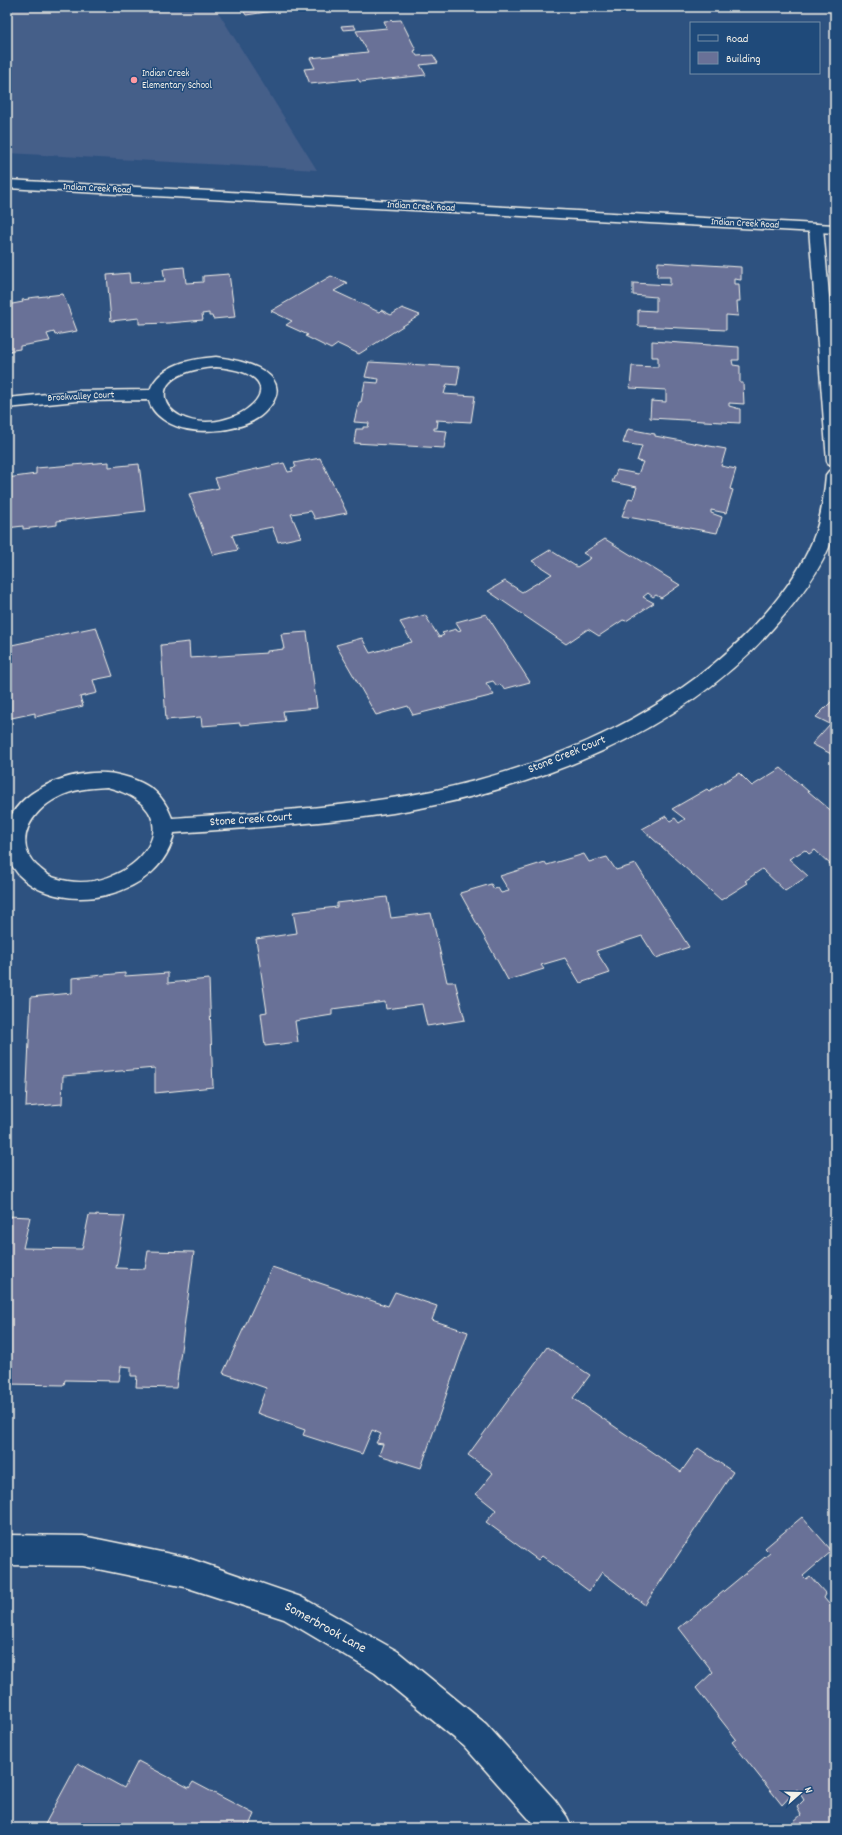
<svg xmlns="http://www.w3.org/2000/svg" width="842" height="1835" font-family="Dekko,sans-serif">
<rect width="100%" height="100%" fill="#2e5280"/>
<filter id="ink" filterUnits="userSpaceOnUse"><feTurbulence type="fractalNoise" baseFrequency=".025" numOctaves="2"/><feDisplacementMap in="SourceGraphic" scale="8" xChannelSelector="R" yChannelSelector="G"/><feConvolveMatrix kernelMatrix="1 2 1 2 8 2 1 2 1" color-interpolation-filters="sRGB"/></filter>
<g filter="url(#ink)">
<path fill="#445e89" d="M7 7H215L317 170 7 153Z"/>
<g fill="#697197" stroke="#f4f1e8">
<path d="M241 7H293L294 8 246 15Z"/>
<path d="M401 20 416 50 414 51 417 56 433 55 438 63 420 65 426 75 360 82 358 79 310 84 304 69 315 68 310 58 368 52 356 31 387 28 384 21Z"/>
<path d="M354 25 356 29 343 30 341 26Z"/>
<path d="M658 262 741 267V280L734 279V284H739L740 301H737L738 316 726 315V330L638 326V310L656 311V297L633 295V283L670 285V277H657Z"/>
<path d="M184 267 186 283 203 282V276L229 274 235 317 213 319 212 316H209V313L202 314 203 320 169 323 139 324V318L111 321 107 275 129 273 130 283 165 281 163 269Z"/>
<path d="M331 276 348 283 334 291 379 312 381 310 391 315 402 308 420 315 359 354 338 344 331 349 305 336 308 335 286 325 292 321 271 311Z"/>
<path d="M63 294 77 331 55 335 54 332 47 334 50 341 20 346V349L7 351V305L23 302 22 300 29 299 28 298Z"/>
<path d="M652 341 739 347V360H732L733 365 740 366V383H743L744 404 729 403V406L740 409V423L650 418 651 401 666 402V390L630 388 632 366 658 367V357H652Z"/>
<path d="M369 362 460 367 457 385 447 384 444 394 475 396 471 422 436 420V421H438L437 428H434V430L447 431 444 448 354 443 356 429H363V427H368L369 423 354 422 359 402H361L365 382 378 383 379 379 365 377Z"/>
<path d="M628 429 655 434V436L726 449 721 466 736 469 730 489 733 490 726 513 711 510V513L722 517 717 533 622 516 629 498 633 499 637 487 612 482 617 470 638 474 643 462 637 461 642 446 623 443Z"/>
<path d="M320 458 347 513 315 519 311 511 291 514 301 537 278 542 272 527 232 535 238 550 213 555 189 494 219 488 215 478 284 463 288 472 293 471 291 468 296 467 294 463Z"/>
<path d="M109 462V467L139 464 145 511 57 521V525L23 529V526L7 528V478L36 474V468Z"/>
<path d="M605 539 680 585 661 598 656 595 653 597 648 593 643 597 654 603 626 621 623 620 599 636 588 629 566 644 488 591 505 581 522 592 552 574 532 561 550 550 577 567 591 558 583 553Z"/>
<path d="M486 614 530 682 504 689 500 684 497 686 493 681 486 683 494 695 413 715 408 706 376 715 336 645 362 638 370 653 412 642 400 622 425 615 439 637 444 635 442 633 456 629 457 631 461 630 456 622Z"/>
<path d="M96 627 113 676 93 680 97 693 80 697 83 706 35 717V713L7 719V646Z"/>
<path d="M307 632 317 708 283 711 285 721 240 725V723L202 726 201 717 166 720 161 645 189 642 190 658 267 653V651L284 649 281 634Z"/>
<path d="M835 698V756L812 744 830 724 816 717Z"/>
<path d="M781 768 835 814V864L832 866 815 850 809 854 805 850 789 859 808 876 785 891 762 869 745 881 748 883 721 900 642 829 666 816 670 821 675 818 679 823 685 819 672 809 707 789 709 791 739 773 752 786Z"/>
<path d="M584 854 589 862 607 857 616 870 636 864 689 947 656 958 642 936 596 951 610 973 580 983 565 958 541 965 544 969 508 980 460 893 491 884 494 889 498 888 501 893 509 891 500 876 545 862 547 865Z"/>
<path d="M387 897 391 918 431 913 447 982H455L465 1020 427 1026 422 1004 386 1009 385 1002 332 1009V1015L295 1021 298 1042 265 1046 261 1013 267 1012 256 939 297 933 293 912 337 907V903Z"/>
<path d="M125 973V976L168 973V983L209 979 213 1087 155 1093V1068L63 1076 62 1104 26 1107 31 997 72 993V978Z"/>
<path d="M89 1215 125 1216 116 1268 145 1269 148 1251 194 1252 176 1388 136 1387 137 1376H131V1367L121 1366 119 1381 65 1380 64 1385 7 1384 9 1368H7V1216L30 1217 23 1248 82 1249Z"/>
<path d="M272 1267 388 1306 395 1292 437 1306 432 1320 468 1332 421 1468 379 1455 383 1444 376 1443 381 1434 372 1430 362 1454 303 1435 305 1430 257 1413 266 1388 223 1373Z"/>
<path d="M547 1347 590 1375 573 1398 681 1472 698 1448 733 1472 645 1605 602 1572 589 1591 542 1556 538 1560 486 1522 496 1510 476 1494 493 1473 468 1455Z"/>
<path d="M802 1517 832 1551 803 1576 806 1579 810 1576 826 1594 824 1598 835 1611V1828H799L794 1821 801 1815 797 1807 804 1800 797 1789 782 1805 732 1742 736 1739 696 1688 713 1672 679 1628 770 1553 765 1548Z"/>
<path d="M138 1761 189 1788 193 1782 254 1814 248 1828H43L78 1763 124 1788Z"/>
<path d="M270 1821 284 1828H267Z"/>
</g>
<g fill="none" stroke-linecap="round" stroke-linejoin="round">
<g stroke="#f4f1e8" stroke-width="3">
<g id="minor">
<path d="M816 224 821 225 823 228 835 364V466L829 465 827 461 809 228 811 225Z"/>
<path d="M216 357C245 360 302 376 264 413 245 432 194 436 171 424 161 419 151 411 149 400L77 401 7 408V398L77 391 150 390C160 364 191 359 216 357ZM216 367C311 375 231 442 180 416 173 412 166 407 165 398 161 374 199 368 216 367Z"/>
<path d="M835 470C835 488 838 510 835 528 828 563 797 601 774 627 680 735 532 790 393 813 320 824 247 828 174 833 163 897 62 919 19 875 15 870 8 861 7 854 6 846 6 835 7 827 16 789 72 770 106 773 121 774 139 780 152 789 161 796 168 807 172 818 259 812 347 808 432 791 555 765 680 711 764 615 783 593 801 569 812 542 821 521 824 497 826 475L829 471ZM107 787C206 813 127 902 55 878 48 876 43 871 37 866 12 843 31 811 57 798 73 789 89 788 107 787Z"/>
<path d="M7 1535 83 1536 185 1557 301 1597 397 1651 486 1724 555 1800 567 1817 572 1828H537L464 1746 375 1673 284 1619 185 1587 83 1566 7 1565Z"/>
</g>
</g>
<g stroke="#f4f1e8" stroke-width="3">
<path id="tertiary" d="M7 180 835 225V233L7 188Z"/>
</g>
<use href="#minor" fill="#1f4a7a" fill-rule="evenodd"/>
<use href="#tertiary" fill="#1f4a7a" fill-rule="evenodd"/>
</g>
</g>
<circle fill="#ff9aa2" stroke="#1f4a7a" stroke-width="1.5" cx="134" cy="80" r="4"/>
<g text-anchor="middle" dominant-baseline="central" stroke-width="3" stroke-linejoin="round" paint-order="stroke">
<g font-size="10" fill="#f4f1e8" stroke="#1f4a7a" text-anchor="start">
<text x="142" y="74">Indian Creek<tspan x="142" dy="12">Elementary School</tspan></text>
</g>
<g font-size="10" fill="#f4f1e8" stroke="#1f4a7a">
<text transform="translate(97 189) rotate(3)">Indian Creek Road</text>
<text transform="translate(421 207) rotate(3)">Indian Creek Road</text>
<text transform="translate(745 224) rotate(3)">Indian Creek Road</text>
<text transform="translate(81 397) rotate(-3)">Brookvalley Court</text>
</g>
<g font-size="12" fill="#f4f1e8" stroke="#1f4a7a">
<text transform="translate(567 755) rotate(-22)">Stone Creek Court</text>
<text transform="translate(251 820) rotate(-4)">Stone Creek Court</text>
</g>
<g font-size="14" fill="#f4f1e8" stroke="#1f4a7a">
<text transform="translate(325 1628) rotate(29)">Somerbrook Lane</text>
</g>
</g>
<rect width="842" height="1835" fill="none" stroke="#1f4a7a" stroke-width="24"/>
<rect x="12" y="12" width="818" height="1811" fill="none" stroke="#f4f1e8" stroke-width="1.5" filter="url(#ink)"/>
<rect x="690" y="22" width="130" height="52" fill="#1f4a7a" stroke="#748da6"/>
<rect x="698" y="35" width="20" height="6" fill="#1f4a7a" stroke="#748da6"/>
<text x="726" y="42" font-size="12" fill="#f4f1e8">Road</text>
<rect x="698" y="52" width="20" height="12" fill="#697197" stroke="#748da6"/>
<text x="726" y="62" font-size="12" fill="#f4f1e8">Building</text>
<g transform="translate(800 1793) rotate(70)" stroke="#1f4a7a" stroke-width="3" paint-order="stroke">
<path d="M0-3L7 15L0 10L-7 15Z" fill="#f4f1e8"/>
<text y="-6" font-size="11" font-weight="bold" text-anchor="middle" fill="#f4f1e8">N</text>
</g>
</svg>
